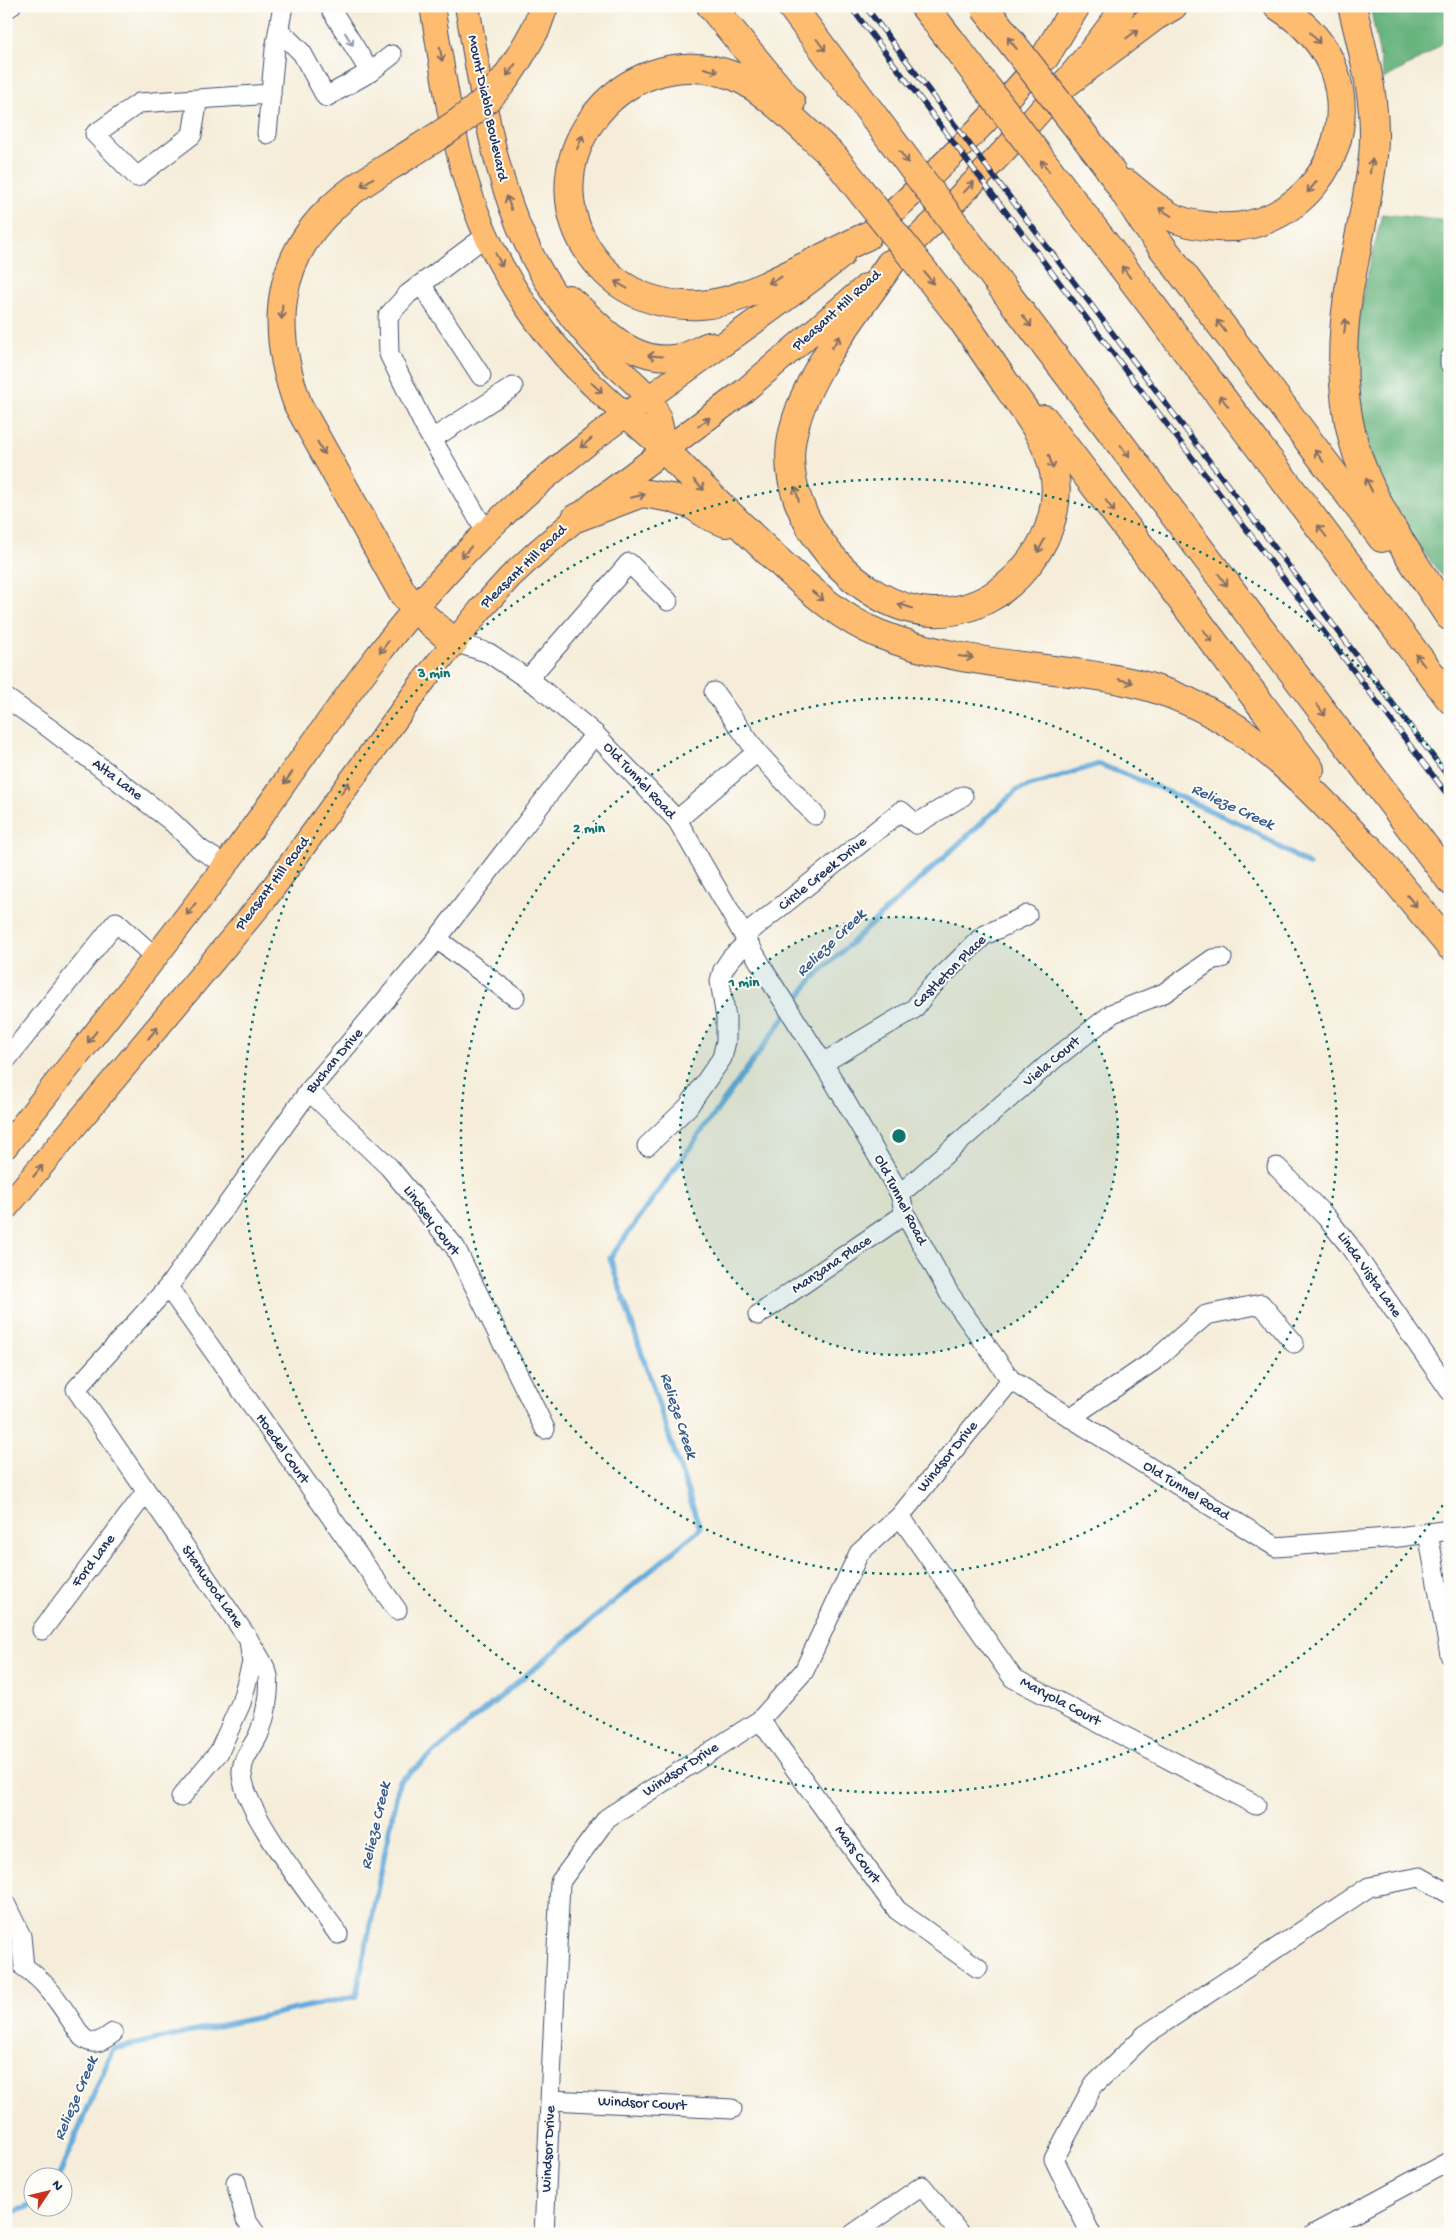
<svg xmlns="http://www.w3.org/2000/svg" width="1456" height="2240" font-family="'Gochi Hand',sans-serif">
<rect width="100%" height="100%" fill="#fdfcf7"/>
<filter id="ink" filterUnits="userSpaceOnUse"><feTurbulence type="fractalNoise" baseFrequency=".02" numOctaves="2"/><feDisplacementMap in="SourceGraphic" scale="10" xChannelSelector="R" yChannelSelector="G"/><feConvolveMatrix kernelMatrix="1 2 1 2 8 2 1 2 1" color-interpolation-filters="sRGB"/></filter>
<filter id="wash" filterUnits="userSpaceOnUse"><feTurbulence type="fractalNoise" baseFrequency=".0096" numOctaves="4" result="noise"/><feDisplacementMap in="SourceGraphic" scale="20" xChannelSelector="R" yChannelSelector="G"/><feGaussianBlur stdDeviation="1.12" result="paint"/><feColorMatrix in="noise" values="0 0 0 0 0 0 0 0 0 0 0 0 0 0 0 0 0 1.4 0 .05"/><feComposite in="paint" operator="in"/></filter>
<g filter="url(#wash)">
<rect width="100%" height="100%" fill="#f5edd9"/>
<g fill="#67b47e" stroke="#41726e">
<path d="M1370 6H1450V37L1427 55 1384 79Z"/>
<path d="M1382 214 1450 221V587L1402 523 1372 465 1356 403 1357 328 1364 289Z"/>
</g>
<g fill="none" stroke-linecap="round" stroke-linejoin="round">
<g stroke="#65abdb" stroke-width="5.5">
<path d="M58 2178 113 2049 356 1996 399 1782 700 1529 610 1258 813 978 1017 790 1099 764 1164 790 1247 827 1309 865"/>
<path d="M6 2215 32 2205"/>
</g>
</g>
</g>
<g filter="url(#ink)">
<g fill="none" stroke-linecap="round" stroke-linejoin="round">
<g stroke="#3c4c70" stroke-width="21">
<g id="minor">
<path d="M329 6 370 72"/>
<path d="M6 9 11 6"/>
<path d="M279 30 302 53 326 97 370 72 392 55"/>
<path d="M198 99 192 135 137 177 95 134 139 103 271 94"/>
<path d="M267 134 275 49 283 6"/>
<path d="M421 284 481 376"/>
<path d="M1450 358V364"/>
<path d="M432 439 513 387"/>
<path d="M486 532 426 429 389 354 388 316 408 294 487 235"/>
<path d="M454 642 489 653 539 687 595 734 677 820 768 977 823 1063 900 1194 905 1214 949 1293 1011 1380 1276 1547 1399 1537 1450 1530"/>
<path d="M528 679 629 563 668 601"/>
<path d="M714 692 757 752 815 815"/>
<path d="M6 698 49 728 171 821 200 849 225 865"/>
<path d="M677 820 757 752"/>
<path d="M744 936 901 811 916 824 963 796"/>
<path d="M437 939 515 997"/>
<path d="M6 1060 116 922 154 956"/>
<path d="M823 1063 914 1009 929 989 983 936 1027 915"/>
<path d="M309 1091 389 1167 455 1247 545 1429"/>
<path d="M647 1146 688 1107 722 1058 726 1041V1018L720 981 723 970 731 958 748 942"/>
<path d="M1277 1167 1326 1217 1348 1244 1450 1391"/>
<path d="M900 1194 1053 1060 1113 1013 1164 993 1213 959 1222 958"/>
<path d="M168 1287 397 1610"/>
<path d="M758 1315 905 1214"/>
<path d="M1070 1418 1155 1360 1206 1315 1261 1304 1294 1343"/>
<path d="M900 1516 1013 1678 1256 1805"/>
<path d="M1428 1533 1450 1655"/>
<path d="M42 1630 146 1492"/>
<path d="M252 1645C257 1654 266 1666 268 1676 270 1694 265 1720 258 1736 252 1748 241 1760 242 1774 244 1813 314 1899 338 1934"/>
<path d="M760 1720 897 1910 978 1968"/>
<path d="M181 1797 219 1752 241 1703 252 1663 249 1640 76 1389 168 1287 309 1091 437 939 595 734"/>
<path d="M6 1905 21 1936 24 1967C50 1984 65 2012 82 2037 94 2047 102 2041 113 2033"/>
<path d="M551 2100 732 2109"/>
<path d="M236 2182 246 2220 256 2234"/>
<path d="M544 2234 560 1882 607 1818 760 1720 804 1671 859 1553 900 1516 1011 1380"/>
<path d="M853 2234 922 2186 960 2234"/>
<path d="M1091 2234 1054 2159 1093 2086 1145 2035 1369 1887 1420 1877 1450 1894"/>
<path d="M1314 2234 1450 2161"/>
</g>
</g>
<g stroke="#3c4c70" stroke-width="26">
<g id="major">
<path d="M432 6C442 65 450 127 467 184 486 247 521 305 563 354 593 389 631 419 665 450"/>
<path d="M467 6C484 101 494 193 544 277 562 307 583 333 607 358 620 371 636 382 648 397 660 412 662 432 665 450"/>
<path d="M870 233C932 177 991 119 1045 56"/>
<path d="M892 262C976 183 1057 100 1124 6"/>
<path d="M569 297C603 325 633 369 684 355 693 352 701 347 709 344"/>
<path d="M6 1146C80 1052 156 959 227 863 306 756 378 641 473 545 583 432 720 353 842 256"/>
<path d="M6 1208 265 899 425 679 481 609 510 577 537 552 597 501 744 391 866 286"/>
</g>
</g>
<g stroke="#3c4c70" stroke-width="30">
<g id="highway">
<path d="M711 6 791 103"/>
<path d="M791 6 875 118"/>
<path d="M924 6 952 42"/>
<path d="M1352 6C1364 55 1378 105 1373 156 1368 204 1355 250 1348 297 1341 344 1341 394 1353 440 1370 505 1413 560 1449 616"/>
<path d="M536 28 544 6"/>
<path d="M1045 57 1076 6"/>
<path d="M1065 84 1154 17 1173 6"/>
<path d="M408 155C383 171 356 185 335 205 273 261 271 331 298 405L402 592 415 609 454 642"/>
<path d="M834 157C809 135 763 87 734 76 617 33 516 173 601 267 626 295 662 307 700 305 733 303 763 287 792 273 817 260 842 248 867 236"/>
<path d="M1106 164 1144 223 1382 538"/>
<path d="M1127 184C1141 196 1154 207 1170 216 1183 223 1202 226 1217 227 1299 233 1362 149 1334 71 1324 42 1303 22 1278 6"/>
<path d="M1075 204 1450 699"/>
<path d="M890 264C854 317 800 379 791 444 781 518 857 609 932 612 973 614 1009 591 1032 559 1050 535 1060 502 1054 472 1048 441 1028 415 1010 390 994 366 977 341 960 317"/>
<path d="M998 282 1450 880"/>
<path d="M1044 419 1310 769"/>
<path d="M665 450C701 487 738 523 775 558 807 587 839 618 879 634 953 664 1037 665 1115 679 1235 700 1302 780 1381 863"/>
<path d="M576 518 642 493 671 498 692 505 709 516 726 523"/>
<path d="M1370 849 1450 946"/>
</g>
</g>
<use href="#minor" stroke="#fff" stroke-width="19"/>
<use href="#major" stroke="#febc71" stroke-width="24"/>
<use href="#highway" stroke="#febc71" stroke-width="28"/>
<g stroke="#1b2f5e" stroke-width="5.5">
<g id="rail">
<path d="M850 6 1450 798"/>
<path d="M865 6 1450 779"/>
</g>
</g>
<use href="#rail" stroke="#fdfcf7" stroke-width="4" stroke-dasharray="11" stroke-linecap="butt"/>
<g stroke="#3c4c70" stroke-width="30" stroke-linecap="butt">
<g id="highway-bridge">
<path d="M984 7 1106 164"/>
<path d="M952 42 1075 204"/>
<path d="M875 118 998 282"/>
<path d="M408 155C440 135 476 114 501 84 515 67 525 48 536 28"/>
<path d="M834 157 960 317"/>
</g>
</g>
<use href="#highway-bridge" stroke="#febc71" stroke-width="28"/>
</g>
<defs><path id="oneway-shaft" d="M-6 0H5M1.5-3L5.5 0L1.5 3" fill="none" stroke-width="1.6" stroke-linecap="round" stroke-linejoin="round" transform="scale(1.25)"/></defs>
<g stroke="#816e67">
<use href="#oneway-shaft" transform="translate(1132 34) rotate(-37)"/>
<use href="#oneway-shaft" transform="translate(1315 38) rotate(48)"/>
<use href="#oneway-shaft" transform="translate(1012 43) rotate(-128)"/>
<use href="#oneway-shaft" transform="translate(821 45) rotate(53)"/>
<use href="#oneway-shaft" transform="translate(441 54) rotate(80)"/>
<use href="#oneway-shaft" transform="translate(511 70) rotate(126)"/>
<use href="#oneway-shaft" transform="translate(711 70) rotate(15)"/>
<use href="#oneway-shaft" transform="translate(580 142) rotate(-67)"/>
<use href="#oneway-shaft" transform="translate(904 157) rotate(53)"/>
<use href="#oneway-shaft" transform="translate(1045 166) rotate(-127)"/>
<use href="#oneway-shaft" transform="translate(1371 166) rotate(-82)"/>
<use href="#oneway-shaft" transform="translate(367 182) rotate(147)"/>
<use href="#oneway-shaft" transform="translate(969 187) rotate(-46)"/>
<use href="#oneway-shaft" transform="translate(1312 187) rotate(130)"/>
<use href="#oneway-shaft" transform="translate(509 203) rotate(-110)"/>
<use href="#oneway-shaft" transform="translate(1165 212) rotate(-148)"/>
<use href="#oneway-shaft" transform="translate(499 260) rotate(62)"/>
<use href="#oneway-shaft" transform="translate(1126 272) rotate(-127)"/>
<use href="#oneway-shaft" transform="translate(929 278) rotate(52)"/>
<use href="#oneway-shaft" transform="translate(775 280) rotate(154)"/>
<use href="#oneway-shaft" transform="translate(621 285) rotate(-150)"/>
<use href="#oneway-shaft" transform="translate(282 312) rotate(93)"/>
<use href="#oneway-shaft" transform="translate(1027 321) rotate(53)"/>
<use href="#oneway-shaft" transform="translate(1221 326) rotate(-127)"/>
<use href="#oneway-shaft" transform="translate(1345 326) rotate(-84)"/>
<use href="#oneway-shaft" transform="translate(836 342) rotate(-55)"/>
<use href="#oneway-shaft" transform="translate(655 356) rotate(-176)"/>
<use href="#oneway-shaft" transform="translate(597 388) rotate(43)"/>
<use href="#oneway-shaft" transform="translate(1224 401) rotate(-127)"/>
<use href="#oneway-shaft" transform="translate(704 422) rotate(-37)"/>
<use href="#oneway-shaft" transform="translate(586 443) rotate(141)"/>
<use href="#oneway-shaft" transform="translate(321 448) rotate(61)"/>
<use href="#oneway-shaft" transform="translate(1125 451) rotate(53)"/>
<use href="#oneway-shaft" transform="translate(1319 456) rotate(-127)"/>
<use href="#oneway-shaft" transform="translate(1051 462) rotate(72)"/>
<use href="#oneway-shaft" transform="translate(699 485) rotate(45)"/>
<use href="#oneway-shaft" transform="translate(1369 485) rotate(-115)"/>
<use href="#oneway-shaft" transform="translate(797 494) rotate(-104)"/>
<use href="#oneway-shaft" transform="translate(638 496) rotate(-14)"/>
<use href="#oneway-shaft" transform="translate(1110 506) rotate(53)"/>
<use href="#oneway-shaft" transform="translate(1322 531) rotate(-127)"/>
<use href="#oneway-shaft" transform="translate(1041 546) rotate(118)"/>
<use href="#oneway-shaft" transform="translate(466 552) rotate(133)"/>
<use href="#oneway-shaft" transform="translate(1223 580) rotate(53)"/>
<use href="#oneway-shaft" transform="translate(818 596) rotate(38)"/>
<use href="#oneway-shaft" transform="translate(905 606) rotate(-162)"/>
<use href="#oneway-shaft" transform="translate(1208 636) rotate(53)"/>
<use href="#oneway-shaft" transform="translate(384 647) rotate(127)"/>
<use href="#oneway-shaft" transform="translate(966 657) rotate(8)"/>
<use href="#oneway-shaft" transform="translate(1420 660) rotate(-127)"/>
<use href="#oneway-shaft" transform="translate(1126 681) rotate(14)"/>
<use href="#oneway-shaft" transform="translate(1321 710) rotate(53)"/>
<use href="#oneway-shaft" transform="translate(288 778) rotate(126)"/>
<use href="#oneway-shaft" transform="translate(345 788) rotate(-54)"/>
<use href="#oneway-shaft" transform="translate(1412 901) rotate(50)"/>
<use href="#oneway-shaft" transform="translate(191 909) rotate(128)"/>
<use href="#oneway-shaft" transform="translate(153 1033) rotate(-50)"/>
<use href="#oneway-shaft" transform="translate(92 1037) rotate(128)"/>
<use href="#oneway-shaft" transform="translate(38 1171) rotate(-50)"/>
</g>
<use stroke="#8d97ae" href="#oneway-shaft" transform="translate(349 39) rotate(58)"/>
</g>
<circle cx="899" cy="1136" r="219" fill="#0f766e" fill-opacity=".12"/>
<g fill="none" stroke="#0f766e" stroke-width="2.5" stroke-dasharray="2.5 5">
<circle cx="899" cy="1136" r="219"/>
<circle cx="899" cy="1136" r="438"/>
<path d="M1447 1499A657 657 0 1 1 1447 773"/>
</g>
<g text-anchor="middle" dominant-baseline="central" stroke-width="4" stroke-linejoin="round" paint-order="stroke">
<g font-size="15" fill="#1b2f5e" stroke="#fdfcf7">
<text transform="translate(487 108) rotate(78)">Mount Diablo Boulevard</text>
<text transform="translate(837 311) rotate(-42)">Pleasant Hill Road</text>
<text transform="translate(524 567) rotate(-44)">Pleasant Hill Road</text>
<text transform="translate(117 780) rotate(37)">Alta Lane</text>
<text transform="translate(639 781) rotate(47)">Old Tunnel Road</text>
<text transform="translate(823 874) rotate(-39)">Circle Creek Drive</text>
<text transform="translate(273 884) rotate(-53)">Pleasant Hill Road</text>
<text transform="translate(950 972) rotate(-45)">Castleton Place</text>
<text transform="translate(335 1061) rotate(-50)">Buchan Drive</text>
<text transform="translate(1052 1062) rotate(-40)">Viela Court</text>
<text transform="translate(900 1200) rotate(63)">Old Tunnel Road</text>
<text transform="translate(431 1221) rotate(53)">Lindsey Court</text>
<text transform="translate(832 1265) rotate(-34)">Manzana Place</text>
<text transform="translate(1369 1275) rotate(55)">Linda Vista Lane</text>
<text transform="translate(282 1449) rotate(55)">Hoedel Court</text>
<text transform="translate(948 1457) rotate(-51)">Windsor Drive</text>
<text transform="translate(1186 1491) rotate(32)">Old Tunnel Road</text>
<text transform="translate(94 1561) rotate(-53)">Ford Lane</text>
<text transform="translate(212 1587) rotate(55)">Stanwood Lane</text>
<text transform="translate(1060 1702) rotate(28)">Maryola Court</text>
<text transform="translate(681 1770) rotate(-33)">Windsor Drive</text>
<text transform="translate(857 1855) rotate(54)">Mars Court</text>
<text transform="translate(642 2104) rotate(3)">Windsor Court</text>
<text transform="translate(549 2149) rotate(-87)">Windsor Drive</text>
</g>
<g font-size="16" font-style="italic" fill="#355a8a" stroke="#fdfcf7">
<text transform="translate(1232 808) rotate(25)">Relieze Creek</text>
<text transform="translate(832 944) rotate(-44)">Relieze Creek</text>
<text transform="translate(677 1416) rotate(72)">Relieze Creek</text>
<text transform="translate(377 1826) rotate(-77)">Relieze Creek</text>
<text transform="translate(77 2099) rotate(-67)">Relieze Creek</text>
</g>
</g>
<circle cx="899" cy="1136" r="8" fill="#0f766e" stroke="#fdfcf7" stroke-width="2.5"/>
<g font-size="15" text-anchor="middle" font-weight="bold" fill="#0f766e" stroke="#fdfcf7" stroke-width="4" stroke-linejoin="round" paint-order="stroke">
<text x="434" y="677">3 min</text>
<text x="589" y="832">2 min</text>
<text x="744" y="986">1 min</text>
</g>
<rect width="1456" height="2240" fill="none" stroke="#fdfcf7" stroke-width="25"/>
<g transform="translate(48 2192) rotate(55)"><circle r="24" fill="#fdfcf7" stroke="#a3aaba"/>
<path d="M0-4L9 19L0 12L-9 19Z" fill="#c8321e"/>
<text y="-8" font-size="14" font-weight="bold" text-anchor="middle" fill="#1b2f5e">N</text>
</g>
</svg>
